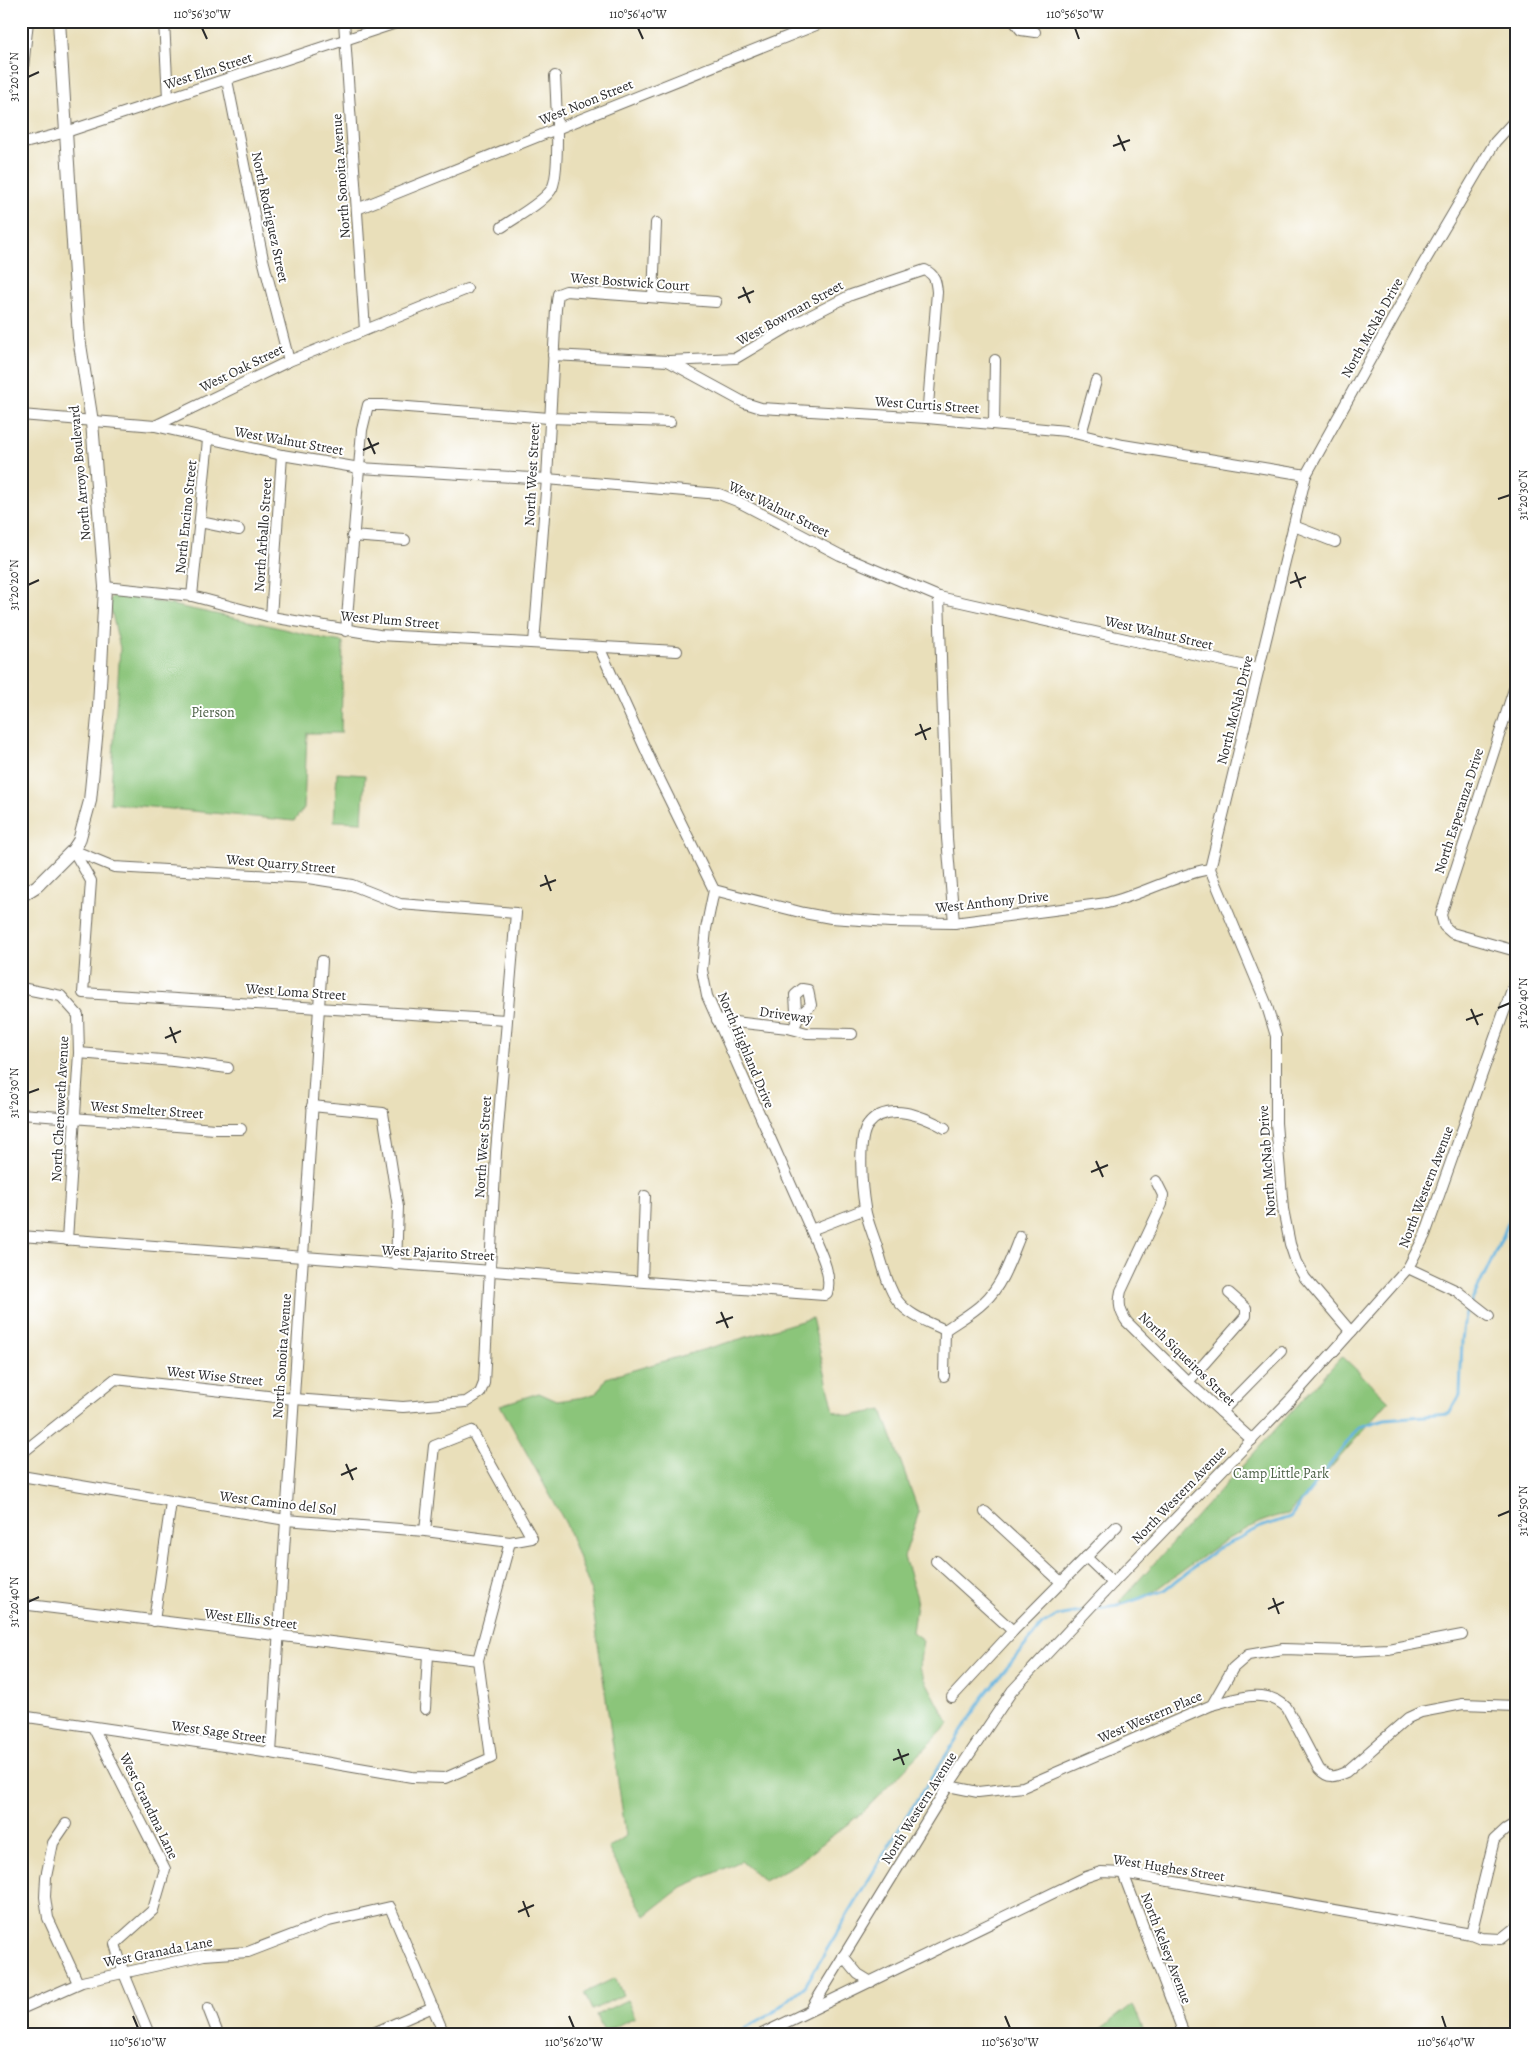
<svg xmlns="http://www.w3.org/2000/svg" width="1537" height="2055" font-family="Alegreya,serif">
<rect width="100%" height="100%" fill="#fff"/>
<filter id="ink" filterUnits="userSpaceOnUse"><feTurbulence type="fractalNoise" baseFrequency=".02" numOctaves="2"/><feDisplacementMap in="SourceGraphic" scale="10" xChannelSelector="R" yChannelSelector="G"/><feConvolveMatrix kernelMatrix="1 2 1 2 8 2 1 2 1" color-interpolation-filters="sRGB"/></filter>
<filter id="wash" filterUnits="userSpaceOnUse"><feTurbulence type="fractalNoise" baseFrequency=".0096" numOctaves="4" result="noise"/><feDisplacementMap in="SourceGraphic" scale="20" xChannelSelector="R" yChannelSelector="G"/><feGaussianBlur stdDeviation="1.12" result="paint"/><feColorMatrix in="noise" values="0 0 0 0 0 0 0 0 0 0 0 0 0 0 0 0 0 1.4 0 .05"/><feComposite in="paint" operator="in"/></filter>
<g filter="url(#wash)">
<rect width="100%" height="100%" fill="#e9dfba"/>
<g fill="#8bc57a" stroke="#5b7852">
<path d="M114 595H124L263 624 325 639 343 642 341 733H307L304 808 294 821 110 803 120 648 110 605V599Z"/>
<path d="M337 773 365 775 362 822 334 821Z"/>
<path d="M812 1318 834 1411 850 1416 882 1410 919 1512 904 1557 917 1598 912 1632 923 1640 919 1668 949 1724 863 1812 796 1864 764 1881 741 1861 682 1887 645 1916 608 1848 626 1836 590 1588 566 1524 500 1405 539 1393 557 1401 584 1397 597 1393 606 1378Z"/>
<path d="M1342 1356 1389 1401 1306 1496 1287 1514 1277 1516 1258 1523 1222 1542 1152 1593 1128 1603 1119 1602Z"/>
<path d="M615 1978 623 1995 592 2010 584 1993Z"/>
<path d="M627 2000 635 2017 604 2032 596 2015Z"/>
<path d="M1133 2004 1145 2034H1094Z"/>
</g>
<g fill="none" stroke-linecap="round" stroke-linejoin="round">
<g stroke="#63b2dd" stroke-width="3">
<path d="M1092 1610 1117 1606 1165 1590 1217 1549 1261 1527 1290 1517 1359 1427 1385 1419 1449 1414 1460 1395 1462 1340 1465 1315 1503 1236 1516 1201"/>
<path d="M734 2034 772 2013 805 1986 905 1819 984 1696 1042 1625 1057 1616 1081 1612"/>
</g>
</g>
</g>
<g filter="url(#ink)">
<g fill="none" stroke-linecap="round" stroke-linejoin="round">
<g stroke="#6e6a5d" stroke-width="12">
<g id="minor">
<path d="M164 21 168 98"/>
<path d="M344 21 365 330"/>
<path d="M1014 21 1021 30 1035 32"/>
<path d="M227 80 263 259 289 361"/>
<path d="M21 144 66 132 402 21"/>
<path d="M357 209 826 21"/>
<path d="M502 227C516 217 541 204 551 190 561 177 556 95 555 76"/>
<path d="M653 297 656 223"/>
<path d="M553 355 668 361 745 403 761 408 927 418 1066 431 1123 445 1306 475"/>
<path d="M669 361 736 358 790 326 851 295 925 270C935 275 936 281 937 292L927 418"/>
<path d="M21 415 155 426 289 361 467 289"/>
<path d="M994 423 995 360"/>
<path d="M155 426 282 455 360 468 547 479 719 494 737 501 840 555 939 597 1259 669"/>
<path d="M1081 434 1096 381"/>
<path d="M200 522 239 530"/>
<path d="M1294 526 1335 542"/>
<path d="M352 536 405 540"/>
<path d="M105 587 192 596 271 617 379 635 677 651"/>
<path d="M192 596 208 440"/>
<path d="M939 597 947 838 954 923"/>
<path d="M271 617 282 455"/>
<path d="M346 631 362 430 368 405H382L549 418 670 422"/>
<path d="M534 643 547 479 556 309 558 294 566 291 716 302"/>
<path d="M1516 683 1441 915 1444 926 1452 933 1516 951"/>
<path d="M73 850 91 881 83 993 506 1020"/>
<path d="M714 890 804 913 831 918 890 922 954 923 1107 903C1142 895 1174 875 1210 869"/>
<path d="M21 988 61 996 78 1015 79 1053 67 1240"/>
<path d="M717 1020 788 1028 807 1033 852 1034"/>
<path d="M793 1029 800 1015 811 1005 808 990 802 989 795 995 796 1011 800 1015"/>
<path d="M79 1053 173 1061 228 1068"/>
<path d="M312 1106 383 1113 398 1207 396 1265"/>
<path d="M21 1114 215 1129H241"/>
<path d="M945 1128C923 1116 887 1101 868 1125 857 1139 862 1190 865 1208 867 1221 873 1234 877 1247 883 1265 887 1286 897 1300 909 1316 928 1322 945 1330 958 1321 973 1313 984 1302 1002 1286 1011 1258 1020 1236"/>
<path d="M1156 1181 1163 1195 1162 1204 1121 1291C1118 1304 1120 1312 1127 1322L1188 1382 1252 1440"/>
<path d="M811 1230 865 1209"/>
<path d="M21 1236C289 1257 556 1275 824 1295L827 1293C833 1273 818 1248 811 1230L707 996 702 970 706 929 714 890 654 768 599 647"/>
<path d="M1408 1268 1457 1291 1489 1316"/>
<path d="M642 1281 645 1196"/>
<path d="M1351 1332 1305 1278 1296 1262 1290 1244 1283 1209 1276 1123V1036L1266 1003 1210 869 1306 475 1422 266 1495 142 1516 119"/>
<path d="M944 1376 945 1330"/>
<path d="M1188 1382 1246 1316V1308L1229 1293"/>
<path d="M1221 1412 1281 1351"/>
<path d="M21 1456 22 1453 115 1379 294 1399 403 1407 466 1402 480 1393 484 1383 496 1152 516 913 400 904 352 885 308 878 114 867 73 850"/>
<path d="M21 1476 286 1520 425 1531 510 1542 532 1538 472 1431 434 1446 425 1531"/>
<path d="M985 1512 1062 1583"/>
<path d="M1086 1557 1113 1583"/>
<path d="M936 1561 1013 1631"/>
<path d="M21 1604 478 1660"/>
<path d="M154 1621 171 1502"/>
<path d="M952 1697 1013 1631 1117 1526"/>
<path d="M1212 1705C1238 1698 1266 1687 1287 1708L1319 1769C1328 1779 1335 1777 1346 1772L1408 1718 1421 1712 1463 1704 1516 1706"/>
<path d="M425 1709 428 1654"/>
<path d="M21 1716 271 1753 412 1777 445 1778 491 1758 478 1660 510 1542"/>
<path d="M93 1727 165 1869 153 1910 115 1944 123 1971 149 2034"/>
<path d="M271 1753 322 961"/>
<path d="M948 1786 978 1792 1023 1787 1212 1705 1233 1668 1248 1655 1283 1649 1348 1651 1388 1649 1462 1635"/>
<path d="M66 1824 53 1843 46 1877 45 1897 48 1918 78 1983"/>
<path d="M1123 1873 1184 2034"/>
<path d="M1471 1934 1494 1840 1506 1829 1516 1823"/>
<path d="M843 1956 858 1974 871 1982"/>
<path d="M208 2008 218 2034"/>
<path d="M21 2009 82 1982 204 1955 248 1952 329 1921 390 1907 444 2034"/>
<path d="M811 2009 948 1786 1012 1691 1113 1583 1291 1399 1351 1332 1408 1268 1425 1235 1516 978"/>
<path d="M371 2034 433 2007"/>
<path d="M762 2034 1086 1877 1101 1872 1123 1873 1471 1934 1481 1938 1501 1939 1516 1927"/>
</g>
</g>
<g stroke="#6e6a5d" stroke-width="14">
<g id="major">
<path d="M21 77 27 21"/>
<path d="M21 896 37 886 73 850 79 841 90 801 99 707 105 587 92 422 79 338 59 21"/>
</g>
</g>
<use href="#minor" stroke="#fff" stroke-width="10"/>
<use href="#major" stroke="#fff" stroke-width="12"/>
</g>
</g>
<path fill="none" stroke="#2b2b2b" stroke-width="2" d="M202 28 207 39M638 28 643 39M1075 28 1079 39M28 77 39 72M1118 135 1125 151M1113 146 1130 140M743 287 750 303M738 298 754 291M368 438 375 454M363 450 379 443M1498 499 1510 495M1295 572 1301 588M1290 583 1306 577M28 585 39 580M920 724 926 740M915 735 931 728M545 875 551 891M540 886 556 880M1498 1008 1510 1003M1471 1009 1478 1025M1466 1020 1483 1014M170 1027 176 1043M165 1038 181 1031M28 1093 39 1089M1096 1161 1103 1177M1091 1172 1108 1165M721 1312 728 1328M716 1323 733 1317M346 1464 353 1480M341 1475 357 1468M1498 1516 1510 1511M1273 1598 1279 1614M28 1602 39 1597M1268 1609 1284 1602M898 1749 904 1765M893 1760 909 1754M523 1901 529 1917M518 1912 534 1905M133 2016 138 2028M569 2016 574 2028M1005 2016 1010 2028M1442 2016 1446 2028"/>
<g text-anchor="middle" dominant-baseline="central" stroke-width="4" stroke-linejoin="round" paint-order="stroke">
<g font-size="14" fill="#2b2b2b" stroke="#fff">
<text transform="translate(208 71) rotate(-18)">West Elm Street</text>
<text transform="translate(586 102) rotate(-22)">West Noon Street</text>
<text transform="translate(341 176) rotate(-94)">North Sonoita Avenue</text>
<text transform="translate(270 217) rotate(78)">North Rodriguez Street</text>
<text transform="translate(630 282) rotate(4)">West Bostwick Court</text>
<text transform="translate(790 313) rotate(-29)">West Bowman Street</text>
<text transform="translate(1372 328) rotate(-61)">North McNab Drive</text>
<text transform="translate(242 368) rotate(-26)">West Oak Street</text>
<text transform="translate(927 405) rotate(4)">West Curtis Street</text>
<text transform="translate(289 441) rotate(10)">West Walnut Street</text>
<text transform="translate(80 473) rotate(-95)">North Arroyo Boulevard</text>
<text transform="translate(532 475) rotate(-87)">North West Street</text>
<text transform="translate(779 509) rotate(26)">West Walnut Street</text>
<text transform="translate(186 517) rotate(-84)">North Encino Street</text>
<text transform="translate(263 535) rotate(-86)">North Arballo Street</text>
<text transform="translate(390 620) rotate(5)">West Plum Street</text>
<text transform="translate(1159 633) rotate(13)">West Walnut Street</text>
<text transform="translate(1235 710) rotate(-76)">North McNab Drive</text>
<text transform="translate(1459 811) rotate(-72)">North Esperanza Drive</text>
<text transform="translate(281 864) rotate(5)">West Quarry Street</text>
<text transform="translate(992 902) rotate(-6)">West Anthony Drive</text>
<text transform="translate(296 992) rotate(4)">West Loma Street</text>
<text transform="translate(786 1015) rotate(8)">Driveway</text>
<text transform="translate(746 1050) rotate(67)">North Highland Drive</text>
<text transform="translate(60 1109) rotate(-87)">North Chenoweth Avenue</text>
<text transform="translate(147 1110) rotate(4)">West Smelter Street</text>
<text transform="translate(483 1147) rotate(-86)">North West Street</text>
<text transform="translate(1267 1161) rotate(-94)">North McNab Drive</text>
<text transform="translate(1426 1187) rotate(-69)">North Western Avenue</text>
<text transform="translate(438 1253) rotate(3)">West Pajarito Street</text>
<text transform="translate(282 1356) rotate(-86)">North Sonoita Avenue</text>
<text transform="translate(1187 1359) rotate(44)">North Siqueiros Street</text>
<text transform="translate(215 1376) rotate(6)">West Wise Street</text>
<text transform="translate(1179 1495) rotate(-46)">North Western Avenue</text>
<text transform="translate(278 1503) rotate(7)">West Camino del Sol</text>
<text transform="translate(251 1619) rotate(7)">West Ellis Street</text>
<text transform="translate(1150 1717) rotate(-23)">West Western Place</text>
<text transform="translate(219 1732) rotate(8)">West Sage Street</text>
<text transform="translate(149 1806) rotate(64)">West Grandma Lane</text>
<text transform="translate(919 1808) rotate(-58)">North Western Avenue</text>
<text transform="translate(1169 1868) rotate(9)">West Hughes Street</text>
<text transform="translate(1166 1948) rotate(69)">North Kelsey Avenue</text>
<text transform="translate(158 1952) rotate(-11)">West Granada Lane</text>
</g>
<g font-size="14" fill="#4d6147" stroke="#fff">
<text x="213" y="712">Pierson</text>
<text x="1281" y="1473">Camp Little Park</text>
</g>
</g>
<rect width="1537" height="2055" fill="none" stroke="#fff" stroke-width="55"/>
<rect x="28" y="28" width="1482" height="2000" fill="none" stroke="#2b2b2b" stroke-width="2"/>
<g font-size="12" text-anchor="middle" fill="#2b2b2b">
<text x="202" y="18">110°56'30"W</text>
<text x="638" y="18">110°56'40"W</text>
<text x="1075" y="18">110°56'50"W</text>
<text transform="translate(14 77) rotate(-90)" y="4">31°20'10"N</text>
<text transform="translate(1523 495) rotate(-90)" y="4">31°20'30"N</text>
<text transform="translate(14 585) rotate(-90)" y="4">31°20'20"N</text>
<text transform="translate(1523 1003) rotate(-90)" y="4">31°20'40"N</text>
<text transform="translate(14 1093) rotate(-90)" y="4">31°20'30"N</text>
<text transform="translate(1523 1511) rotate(-90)" y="4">31°20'50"N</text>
<text transform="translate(14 1602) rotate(-90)" y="4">31°20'40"N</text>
<text x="138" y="2046">110°56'10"W</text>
<text x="574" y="2046">110°56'20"W</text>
<text x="1010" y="2046">110°56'30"W</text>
<text x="1446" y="2046">110°56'40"W</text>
</g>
</svg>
